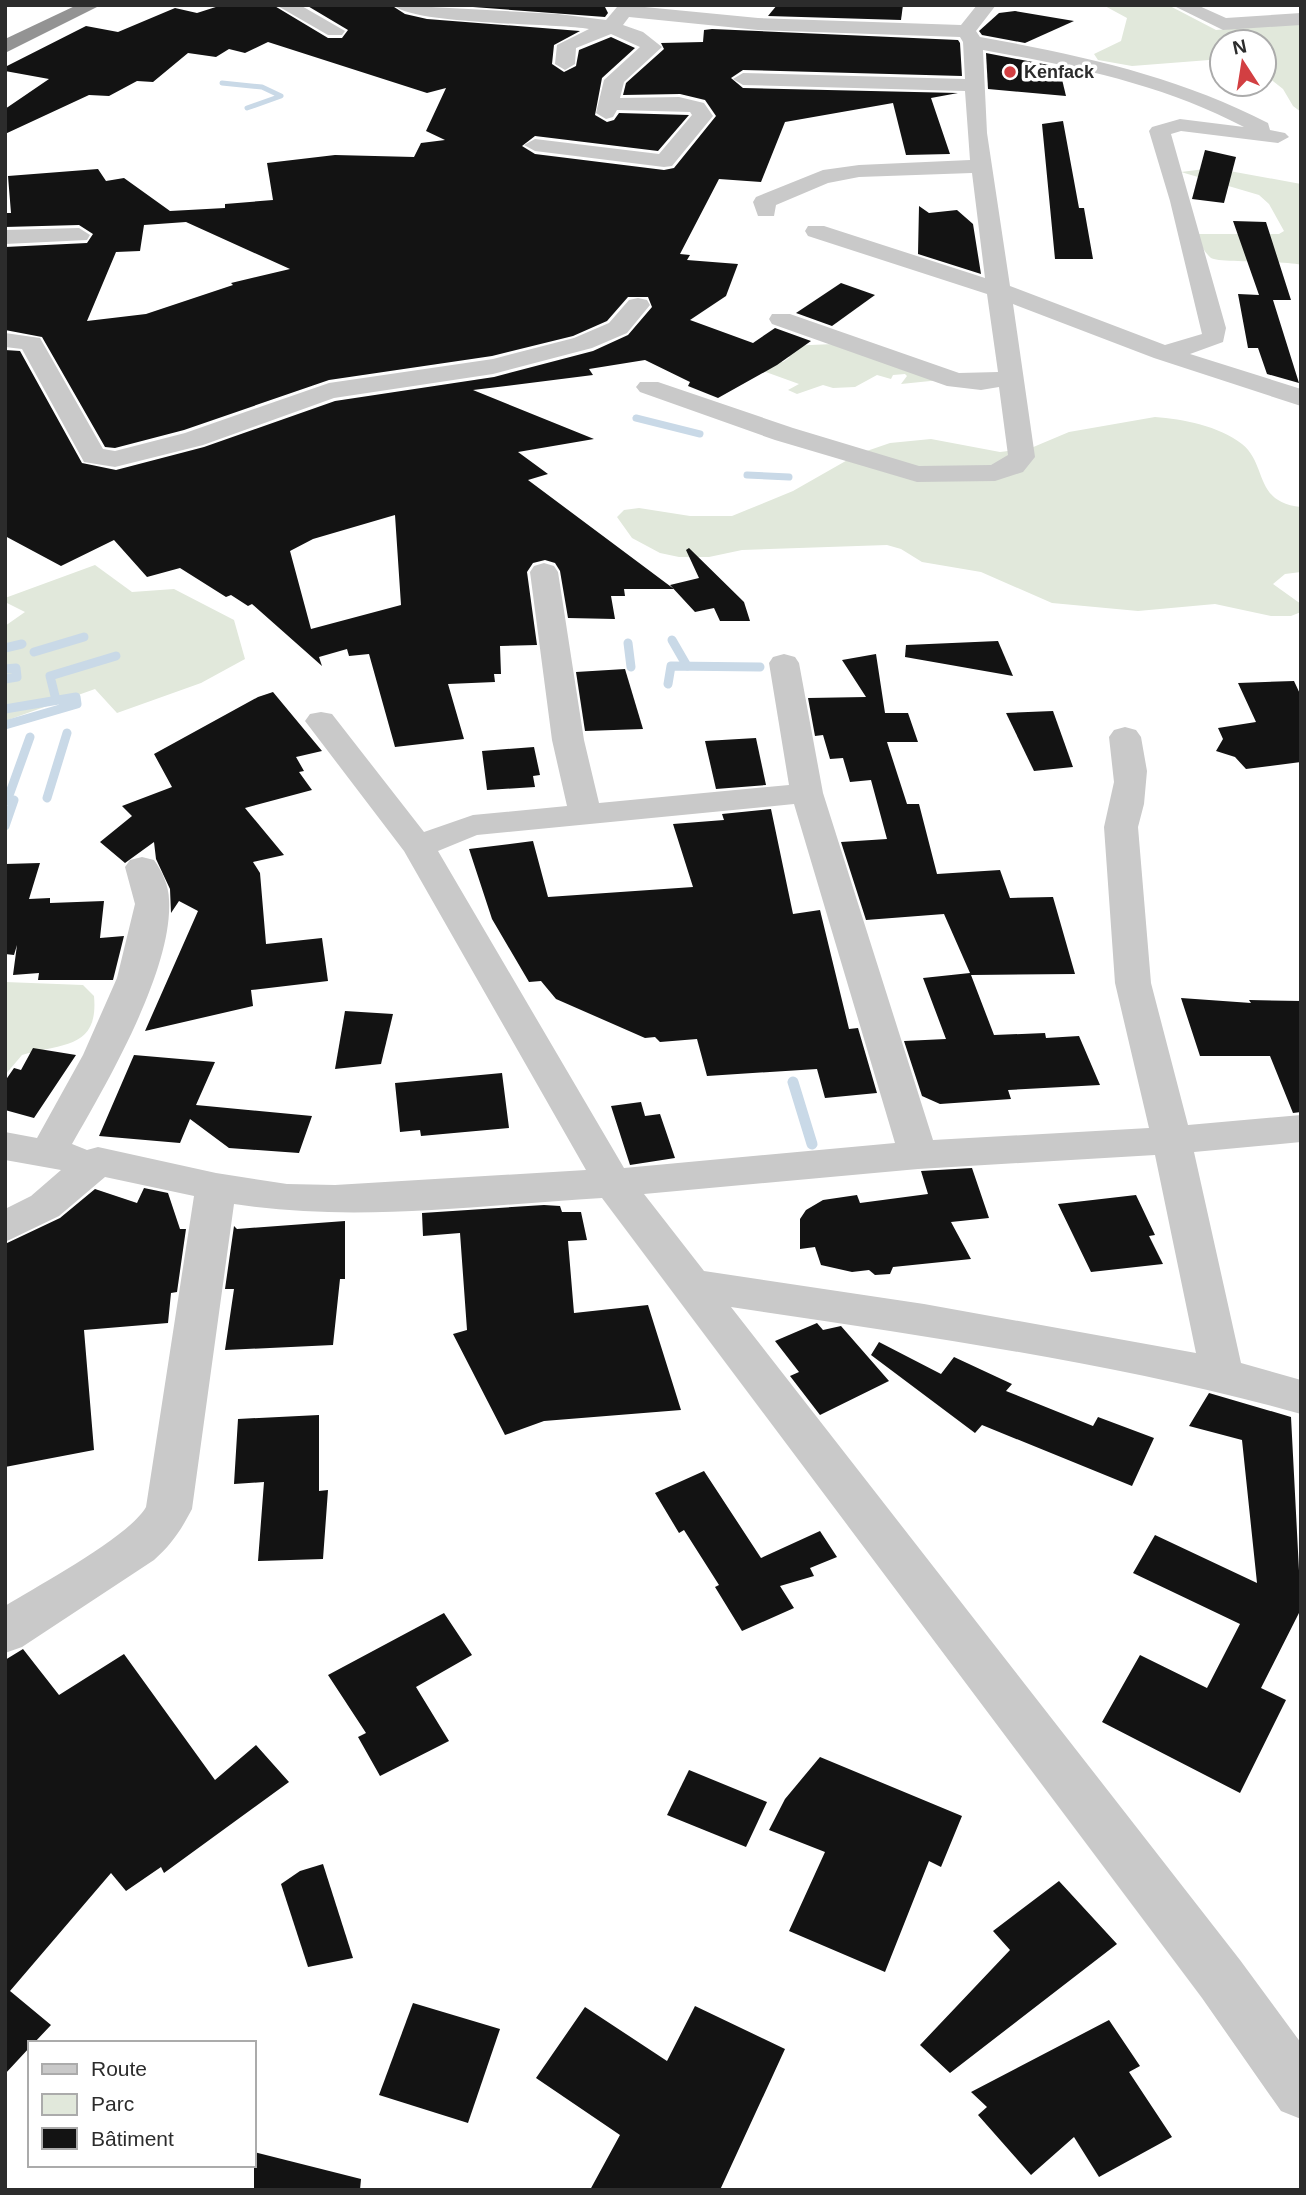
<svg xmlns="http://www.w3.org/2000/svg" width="1306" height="2195" font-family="Arial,sans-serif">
<rect width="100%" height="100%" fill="#fff"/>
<g fill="#e1e8db">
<path d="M1103 5H1168L1216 30 1301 23V112L1293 106 1283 89 1264 74V42H1222V59L1132 66 1098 60 1094 54 1121 41 1127 18Z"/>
<path d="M1213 168 1301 184V265C1282 260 1218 263 1211 258 1205 253 1201 245 1197 239L1198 234H1279L1284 231 1269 204 1259 195 1181 172Z"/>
<path d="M834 344 950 379 901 384 907 376 905 374 893 375 891 379 877 375 855 387 833 388 823 385 797 394 788 390 799 384 763 371 768 363 783 362 790 357 764 347Z"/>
<path d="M1155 417C1183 419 1219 426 1242 444 1268 465 1253 502 1301 507V572L1285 574 1273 584 1301 604V612L1291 616H1271L1215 604 1138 611 1052 603 981 572 922 562 901 549 887 545 742 550 709 557H679L660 553 632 538 617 517 624 510 639 508 690 516H732L793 491 858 454 890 443 931 439 1000 452 1031 448 1069 432Z"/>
<path d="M95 565 132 592 174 589 234 620 245 659 201 683 117 713 95 689 5 721V626L25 612 5 602V598Z"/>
<path d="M5 982 83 985 94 996C99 1050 61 1043 22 1055L5 1075Z"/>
</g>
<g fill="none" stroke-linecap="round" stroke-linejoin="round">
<path stroke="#c9d9e7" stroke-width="5" d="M222 83 262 87 281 96 247 108"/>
<g stroke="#c9d9e7" stroke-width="7">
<path d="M636 418 700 434"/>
<path d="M747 475 789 477"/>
</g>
<g stroke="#c9d9e7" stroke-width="9">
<path d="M672 640 687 666"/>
<path d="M628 643 631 667"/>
<path d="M5 648 22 644"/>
<path d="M34 652 84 637"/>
<path d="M5 669 16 668 17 677 5 679"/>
<path d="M668 684 671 666 760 667"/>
<path d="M56 700 50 676 116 656"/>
<path d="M5 709 76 697 77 704 5 725"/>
<path d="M47 798 67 733"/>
<path d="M7 801 30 737"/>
<path d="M5 826 14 800"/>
</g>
<path stroke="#c9d9e7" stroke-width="11" d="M793 1082 812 1144"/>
</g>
<g fill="#131313" fill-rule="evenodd">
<path d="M222 5H273L328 38H342L348 30 306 5H391L405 14 427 19 580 31 554 45 552 64 564 72 576 66 579 50 611 37 635 48 602 78 595 115 607 122 614 120 619 113 689 115 658 151 535 136 522 146 535 154 664 170 674 168 716 116 705 100 680 94 623 95 626 83 664 49 661 43 703 42 704 30 712 29 958 40 960 43 962 76 743 70 731 78 743 88 958 93 931 98 950 154 906 155 893 103 785 122 761 182 719 179 680 254 690 255 687 260 738 264 726 296 690 320 753 343 775 328 811 341 777 365 718 398 688 386 690 382 645 360 589 369 593 375 473 390 594 439 518 452 548 474 528 480 674 589H624L625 596H611L615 619 568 618 560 571 555 563 545 560 533 563 527 572 537 645 500 646 501 674H494L495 682 448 684 464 739 395 747 369 654 349 656 347 649 319 657 322 666 252 604 248 606 231 595 226 597 180 568 147 577 114 540 61 566 5 536V350L20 351 82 463 116 470 204 447 335 401 494 377 593 351 628 335 652 307 648 297H628L607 321 573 336 492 356 329 380 184 430 115 448 105 447 42 337 5 330V247L87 243 93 234 79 225 5 227V213H11L8 176 98 169 106 181 124 178 170 211 225 208V204L273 200 267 163 335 155 414 157 421 143 445 140 426 131 446 88 427 93 268 42 245 53 229 49 216 57 188 53 153 82 137 81 109 96 89 95 5 134V109L49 79 5 71V67L86 26 118 32 175 8 197 13ZM186 222 290 269 231 283 233 285 146 314 87 321 116 252 140 251 144 225ZM395 515 401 605 311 629 290 551 313 539Z"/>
<path d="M446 5H604L608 13 605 17Z"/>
<path d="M777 5H903L901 20 768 16Z"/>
<path d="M1015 11 1074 21 1025 43 982 35 979 31 999 13Z"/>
<path d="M986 53 1059 67 1066 96 988 89Z"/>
<path d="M1063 121 1079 208H1084L1093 259H1055L1042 124Z"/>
<path d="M1205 150 1236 157 1224 203 1192 199Z"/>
<path d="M919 206 929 213 957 210 973 224 981 274 918 254Z"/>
<path d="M1233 221 1266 222 1291 300H1273L1299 383 1267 374 1258 348H1248L1238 294 1259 295Z"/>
<path d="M841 283 875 295 832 326 796 313Z"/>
<path d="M689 548 744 602 750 621H720L714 608 695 612 670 585 699 578 686 550Z"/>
<path d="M998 641 1013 676 905 657 906 645Z"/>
<path d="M876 654 885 713H908L918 742H887L907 804H919L937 874 1000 870 1010 898 1053 897 1075 974 971 975 994 1035 1045 1033 1046 1038 1079 1036 1100 1085 1008 1090 1011 1099 940 1104 922 1096 904 1041 946 1039 923 978 970 973 944 914 866 920 841 842 887 839 871 780 850 782 843 758 830 759 823 735 815 736 808 698 866 697 842 660Z"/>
<path d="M625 669 643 729 585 731 576 672Z"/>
<path d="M1294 681 1301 696V762L1246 769 1235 757 1216 751 1223 739 1218 728 1256 722 1238 683Z"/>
<path d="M273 692 322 751 296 757 304 771 299 772 312 790 245 808 284 855 253 862 260 873 266 944 322 938 328 981 251 990 253 1006 145 1031 198 911 179 901 171 913 170 889 156 859 154 842 125 863 100 842 132 816 122 806 172 787 154 754 258 697Z"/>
<path d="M1053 711 1073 767 1034 771 1006 713Z"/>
<path d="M756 738 766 785 716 789 705 741Z"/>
<path d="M534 747 540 775 533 776 535 787 487 790 482 751Z"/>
<path d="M771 809 793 914 820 910 849 1029 858 1028 877 1093 825 1098 817 1069 707 1076 697 1039 660 1042 655 1037 645 1038 556 999 541 981 529 982 492 919 469 849 533 841 548 897 693 887 673 824 724 820 722 814Z"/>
<path d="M40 863 29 899 50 898V903L104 901 100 938 124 936 113 980H38L39 973 13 975 17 945 14 955 5 954V864Z"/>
<path d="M1181 998 1251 1003 1249 1000 1301 1001V1112L1293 1113 1270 1056H1200Z"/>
<path d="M345 1011 393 1014 381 1064 335 1069Z"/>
<path d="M33 1048 76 1055 34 1118 5 1110V1081L14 1068 21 1070Z"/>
<path d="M134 1055 215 1062 196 1105 312 1116 299 1153 229 1148 190 1119 180 1143 99 1136Z"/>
<path d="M502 1073 509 1128 421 1136 420 1130 400 1132 395 1083Z"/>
<path d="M641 1102 645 1116 660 1114 675 1158 630 1165 611 1106Z"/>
<path d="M972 1168 989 1218 951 1222 971 1259 893 1267 890 1274 875 1275 869 1270 852 1272 821 1265 815 1247 800 1249V1219L806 1210 823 1200 857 1195 860 1203 928 1194 921 1171Z"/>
<path d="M144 1188 168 1193 180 1229H186L177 1292 171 1293 168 1323 84 1330 94 1450 5 1467V1244L60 1218 95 1189 137 1203Z"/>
<path d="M1136 1195 1155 1235 1149 1236 1163 1264 1091 1272 1058 1204Z"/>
<path d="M544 1205 560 1206 562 1212H581L587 1240 568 1241 574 1313 648 1305 681 1410 544 1421 505 1435 453 1334 467 1330 460 1233 423 1236 422 1213Z"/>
<path d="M345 1221V1279H340L333 1345 225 1350 234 1289H225L234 1226 237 1229Z"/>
<path d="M817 1323 823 1330 841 1326 889 1381 820 1415 790 1376 799 1372 775 1341Z"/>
<path d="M879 1342 941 1374 954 1357 1012 1384 1006 1391 1093 1426 1098 1417 1154 1438 1132 1486 982 1425 975 1433 871 1355Z"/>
<path d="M1209 1393 1291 1417 1301 1609 1261 1688 1286 1700 1240 1793 1102 1722 1140 1655 1207 1688 1240 1624 1133 1573 1155 1535 1257 1583 1242 1440 1189 1426Z"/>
<path d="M319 1415V1491L328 1490 323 1559 258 1561 264 1482 234 1484 238 1419Z"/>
<path d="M704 1471 761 1558 820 1531 837 1557 810 1568 814 1576 780 1586 794 1608 742 1631 715 1587 719 1585 684 1530 679 1533 655 1493Z"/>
<path d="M444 1613 472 1655 416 1687 449 1741 380 1776 358 1737 366 1733 328 1675Z"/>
<path d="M23 1649 59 1695 124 1654 215 1780 256 1745 289 1782 164 1873 161 1867 126 1891 111 1873 10 1991 51 2025 34 2043H30V2047L5 2074V1660Z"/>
<path d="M820 1757 962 1816 941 1867 929 1861 885 1972 789 1931 825 1852 769 1830 785 1799Z"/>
<path d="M689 1770 767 1802 746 1847 667 1815Z"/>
<path d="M323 1864 353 1958 308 1967 281 1884 300 1871Z"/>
<path d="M1059 1881 1117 1944 950 2073 920 2045 1010 1950 993 1931Z"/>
<path d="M413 2003 500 2029 468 2123 379 2095Z"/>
<path d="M695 2006 785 2049 720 2190H590L620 2135 536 2078 585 2007 667 2061Z"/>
<path d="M1109 2020 1140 2066 1129 2072 1172 2137 1099 2177 1074 2137 1031 2175 978 2115 987 2107 971 2092Z"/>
<path d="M254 2152 361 2179 360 2190H254Z"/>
</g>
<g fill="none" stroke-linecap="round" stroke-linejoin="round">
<g fill="#c9c9c9" fill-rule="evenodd">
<path d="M276 5H300L345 31 342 35H328Z"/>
<path d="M394 5 558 14 606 20 617 7 624 5 758 18 961 25 977 5H996L976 31 980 37C1080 55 1177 76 1268 123L1270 130 1285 133 1289 137 1278 143 1181 131 1171 134 1226 328 1223 342 1190 354 1301 389V406L1154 358 1013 304 1035 457 1023 472 995 481 917 482 775 440 640 392 636 387 640 382H658L793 428 919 466 991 465 1008 455 999 387 981 390 947 386 772 324 769 319 772 314H790L959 373 998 372 987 294 808 236 805 231 808 226H824L985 278 972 173 859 177 828 183 776 205 774 216H758L753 202 756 197 823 170 859 165 970 160 965 91 743 85 733 79 743 73 965 79 963 42 960 37 758 30 629 17 623 25 643 32 662 47 624 82 620 98 679 97 704 103 713 116 672 166 664 167 535 151 524 145 535 139 659 154 692 115 690 112 617 110 613 117 606 119 596 113 604 80 640 47 611 34 576 48 575 64 565 70 555 64 557 45 589 29C554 23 412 25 394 5ZM983 50C1073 66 1162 84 1244 127L1180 119 1152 127 1149 131 1170 201 1202 334 1165 345 1010 286 987 133Z"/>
<path d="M1172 5H1197L1226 18 1301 13V25L1223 30Z"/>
<path d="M79 228 90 235 87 240 5 244V230Z"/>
<path d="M638 298 647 300 650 305 627 333 592 348 493 374 334 398 203 445 115 467 84 462 22 349 5 347V333L40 338 103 449 115 451 185 433 329 383 493 359 574 338 609 323 629 300Z"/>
<path d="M544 563 554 566 558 572 584 740 599 803 789 785 769 663 773 657 784 654 795 657 799 663 823 793 933 1140 1149 1128 1115 983 1104 827 1114 782 1109 737 1114 730 1125 727 1136 730 1141 737 1147 771 1144 804 1138 827 1151 983 1188 1125 1301 1115V1142L1194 1152 1241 1363 1301 1380V1414C1115 1362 922 1336 731 1307L1240 1960 1301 2043V2119L1281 2111 1202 1998 602 1198C481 1205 355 1223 234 1204L192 1509C181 1530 172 1544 154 1560L22 1647 5 1653V1606C39 1585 129 1537 146 1507L194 1196 105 1177 59 1216 5 1242V1209L31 1196 61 1170 5 1160V1132L37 1138 83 1055 117 978 135 904 125 867 130 860 142 857 154 860C162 871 169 886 169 900 173 970 107 1083 72 1144L87 1150 98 1147 216 1173 287 1184 335 1185 586 1170 404 851 305 721 310 714 321 712 332 714 424 832 473 815 567 806 552 740 530 572 534 566ZM794 804 895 1143 624 1168 438 851 477 835ZM1155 1155 1196 1353 924 1304 704 1271 644 1194 918 1169Z"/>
</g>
<path fill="#939393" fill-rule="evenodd" d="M77 5H101L5 53V39Z"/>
</g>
<circle fill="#d23f42" stroke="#fff" stroke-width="2.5" cx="1010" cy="72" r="7"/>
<g text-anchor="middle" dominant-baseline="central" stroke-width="7" stroke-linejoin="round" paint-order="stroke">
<g font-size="18" font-weight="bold" fill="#2c2c2c" stroke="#fff" text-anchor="start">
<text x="1024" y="72">Kenfack</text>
</g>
</g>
<rect width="1306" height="2195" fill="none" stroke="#2c2c2c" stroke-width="14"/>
<rect x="28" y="2041" width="228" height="126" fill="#ffffff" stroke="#ababab" stroke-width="2"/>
<rect x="42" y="2064" width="35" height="10" fill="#c9c9c9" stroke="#ababab" stroke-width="2"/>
<text x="91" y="2076" font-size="21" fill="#2c2c2c">Route</text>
<rect x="42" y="2094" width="35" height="21" fill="#e1e8db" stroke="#ababab" stroke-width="2"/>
<text x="91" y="2111" font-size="21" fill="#2c2c2c">Parc</text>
<rect x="42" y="2128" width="35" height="21" fill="#131313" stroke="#ababab" stroke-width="2"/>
<text x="91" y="2146" font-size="21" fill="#2c2c2c">Bâtiment</text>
<g transform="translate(1243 63) rotate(348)"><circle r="33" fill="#ffffff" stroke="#ababab" stroke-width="2"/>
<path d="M0-5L12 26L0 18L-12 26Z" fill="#d23f42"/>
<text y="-10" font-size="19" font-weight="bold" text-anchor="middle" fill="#2c2c2c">N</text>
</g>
</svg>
